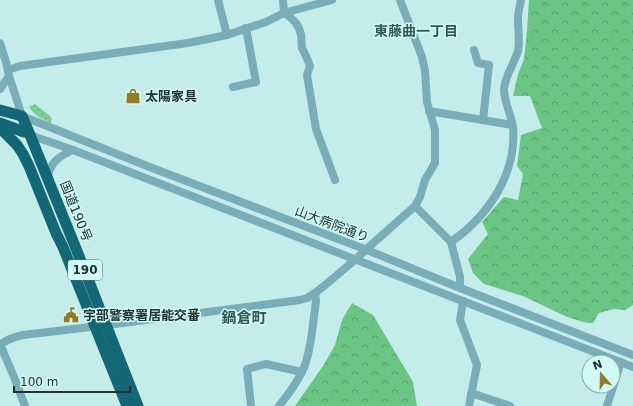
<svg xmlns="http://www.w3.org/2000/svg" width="633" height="406" font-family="'DejaVu Sans','Noto Sans JP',sans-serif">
<defs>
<pattern id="grass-dots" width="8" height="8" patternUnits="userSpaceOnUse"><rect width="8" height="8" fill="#7ccd92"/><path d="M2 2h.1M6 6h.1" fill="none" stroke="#6bb07e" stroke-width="1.8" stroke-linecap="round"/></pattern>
<pattern id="forest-crowns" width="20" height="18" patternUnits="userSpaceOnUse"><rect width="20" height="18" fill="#6bc585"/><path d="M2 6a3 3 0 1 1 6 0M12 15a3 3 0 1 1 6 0" fill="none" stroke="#58a16d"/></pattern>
</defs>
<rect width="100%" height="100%" fill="#c4ecea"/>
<path fill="url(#grass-dots)" d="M35 104 50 116 52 119 51 123C42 119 35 116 29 107Z"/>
<g fill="url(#forest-crowns)">
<path d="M529 0H633V305L625 310 614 309 599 313 593 323H587L567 317 523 296 484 284 473 273 468 259 488 234 482 222 504 197 518 200 523 174 517 166 521 135 542 128 530 96H513L518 74 524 59 527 31Z"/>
<path d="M352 303 373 315 413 382 417 406H295L323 366 335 345 342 320Z"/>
</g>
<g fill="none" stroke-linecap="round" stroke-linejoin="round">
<g stroke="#79adb8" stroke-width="8">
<path d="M218 0 227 35"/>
<path d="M283 0 284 13C293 19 299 24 301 35 302 39 301 44 302 48 305 54 308 60 310 66L307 75 316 129 335 180"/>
<path d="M0 43 6 62 9 76 22 116 147 166 367 250 460 288 633 355"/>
<path d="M474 50 478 63 489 65 483 120"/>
<path d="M8 70 20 66 188 43 227 35 266 22 284 13 332 0"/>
<path d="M233 87 256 82 246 28"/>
<path d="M0 89 9 76"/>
<path d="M429 111 512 125"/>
<path d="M27 134 73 150 633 367"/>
<path d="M47 177C52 161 58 157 73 150"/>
<path d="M415 206 451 242C488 216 517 174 513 127 511 114 504 102 504 89 505 76 514 64 518 51 520 43 518 28 518 18 518 12 520 6 521 0"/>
<path d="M451 242 460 277V288"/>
<path d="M463 301 460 320 477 365 469 406"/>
<path d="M0 344 14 377 25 406"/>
<path d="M0 345C7 339 14 337 23 335L107 325 300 300 307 298 315 293 324 286 356 259 370 246 415 206 420 197 425 180 435 163V130L427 102 425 71 422 57 400 0"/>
<path d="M471 393 510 406"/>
<path d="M251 406 247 369 266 364 302 372"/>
<path d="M279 406C287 396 296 384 302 372 311 354 313 322 316 301L315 293"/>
<path d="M607 406 621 362"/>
</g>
<g stroke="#146774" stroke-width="11">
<path d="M0 110 22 116 30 135 75 246 138 406"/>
<path d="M0 123 24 132"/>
<path d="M0 128 17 145 23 154 29 166 56 233 63 247 127 406"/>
</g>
</g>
<defs>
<g id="shop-bare" transform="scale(1.2)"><path d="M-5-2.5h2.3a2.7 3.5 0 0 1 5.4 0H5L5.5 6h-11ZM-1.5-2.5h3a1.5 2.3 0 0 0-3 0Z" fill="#947a21" stroke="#d1faf7" stroke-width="2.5" paint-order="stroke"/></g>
<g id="civic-bare" transform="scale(1.2)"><path d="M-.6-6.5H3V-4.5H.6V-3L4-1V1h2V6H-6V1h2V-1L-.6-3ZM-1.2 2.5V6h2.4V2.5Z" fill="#947a21" stroke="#d1faf7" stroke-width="2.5" paint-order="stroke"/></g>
</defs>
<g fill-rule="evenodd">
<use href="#shop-bare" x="133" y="96"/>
<use href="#civic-bare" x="71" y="315"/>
</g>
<g text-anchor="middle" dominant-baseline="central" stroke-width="3" stroke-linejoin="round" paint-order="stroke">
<rect fill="#d1faf7" stroke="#566d6c" stroke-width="1" x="68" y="260" width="34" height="20" rx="3"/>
<g font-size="12" font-weight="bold" fill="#213130">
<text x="85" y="270">190</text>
</g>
<g font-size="13" font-weight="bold" fill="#213130" stroke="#d1faf7" text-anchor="start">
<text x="145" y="96">太陽家具</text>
<text x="83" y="315">宇部警察署居能交番</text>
</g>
<g font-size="13" fill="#213130" stroke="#d1faf7">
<text transform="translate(76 211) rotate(68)">国道190号</text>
<text transform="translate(332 224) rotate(21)">山大病院通り</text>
</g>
<g font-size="14" font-weight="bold" fill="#345856" stroke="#d1faf7">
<text x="416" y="31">東藤曲一丁目</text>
</g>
<g font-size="15" font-weight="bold" fill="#345856" stroke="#d1faf7">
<text x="244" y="318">鍋倉町</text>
</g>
</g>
<g transform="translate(601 374) rotate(340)"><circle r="19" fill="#d1faf7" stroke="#8baaa7"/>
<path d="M0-3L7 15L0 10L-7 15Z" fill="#947a21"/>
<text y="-6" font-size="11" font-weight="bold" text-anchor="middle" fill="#213130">N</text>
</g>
<path d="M14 386v6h116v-6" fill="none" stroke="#213130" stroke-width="2"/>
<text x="20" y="386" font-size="12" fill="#213130" stroke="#d1faf7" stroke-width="3" paint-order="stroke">100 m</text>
</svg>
